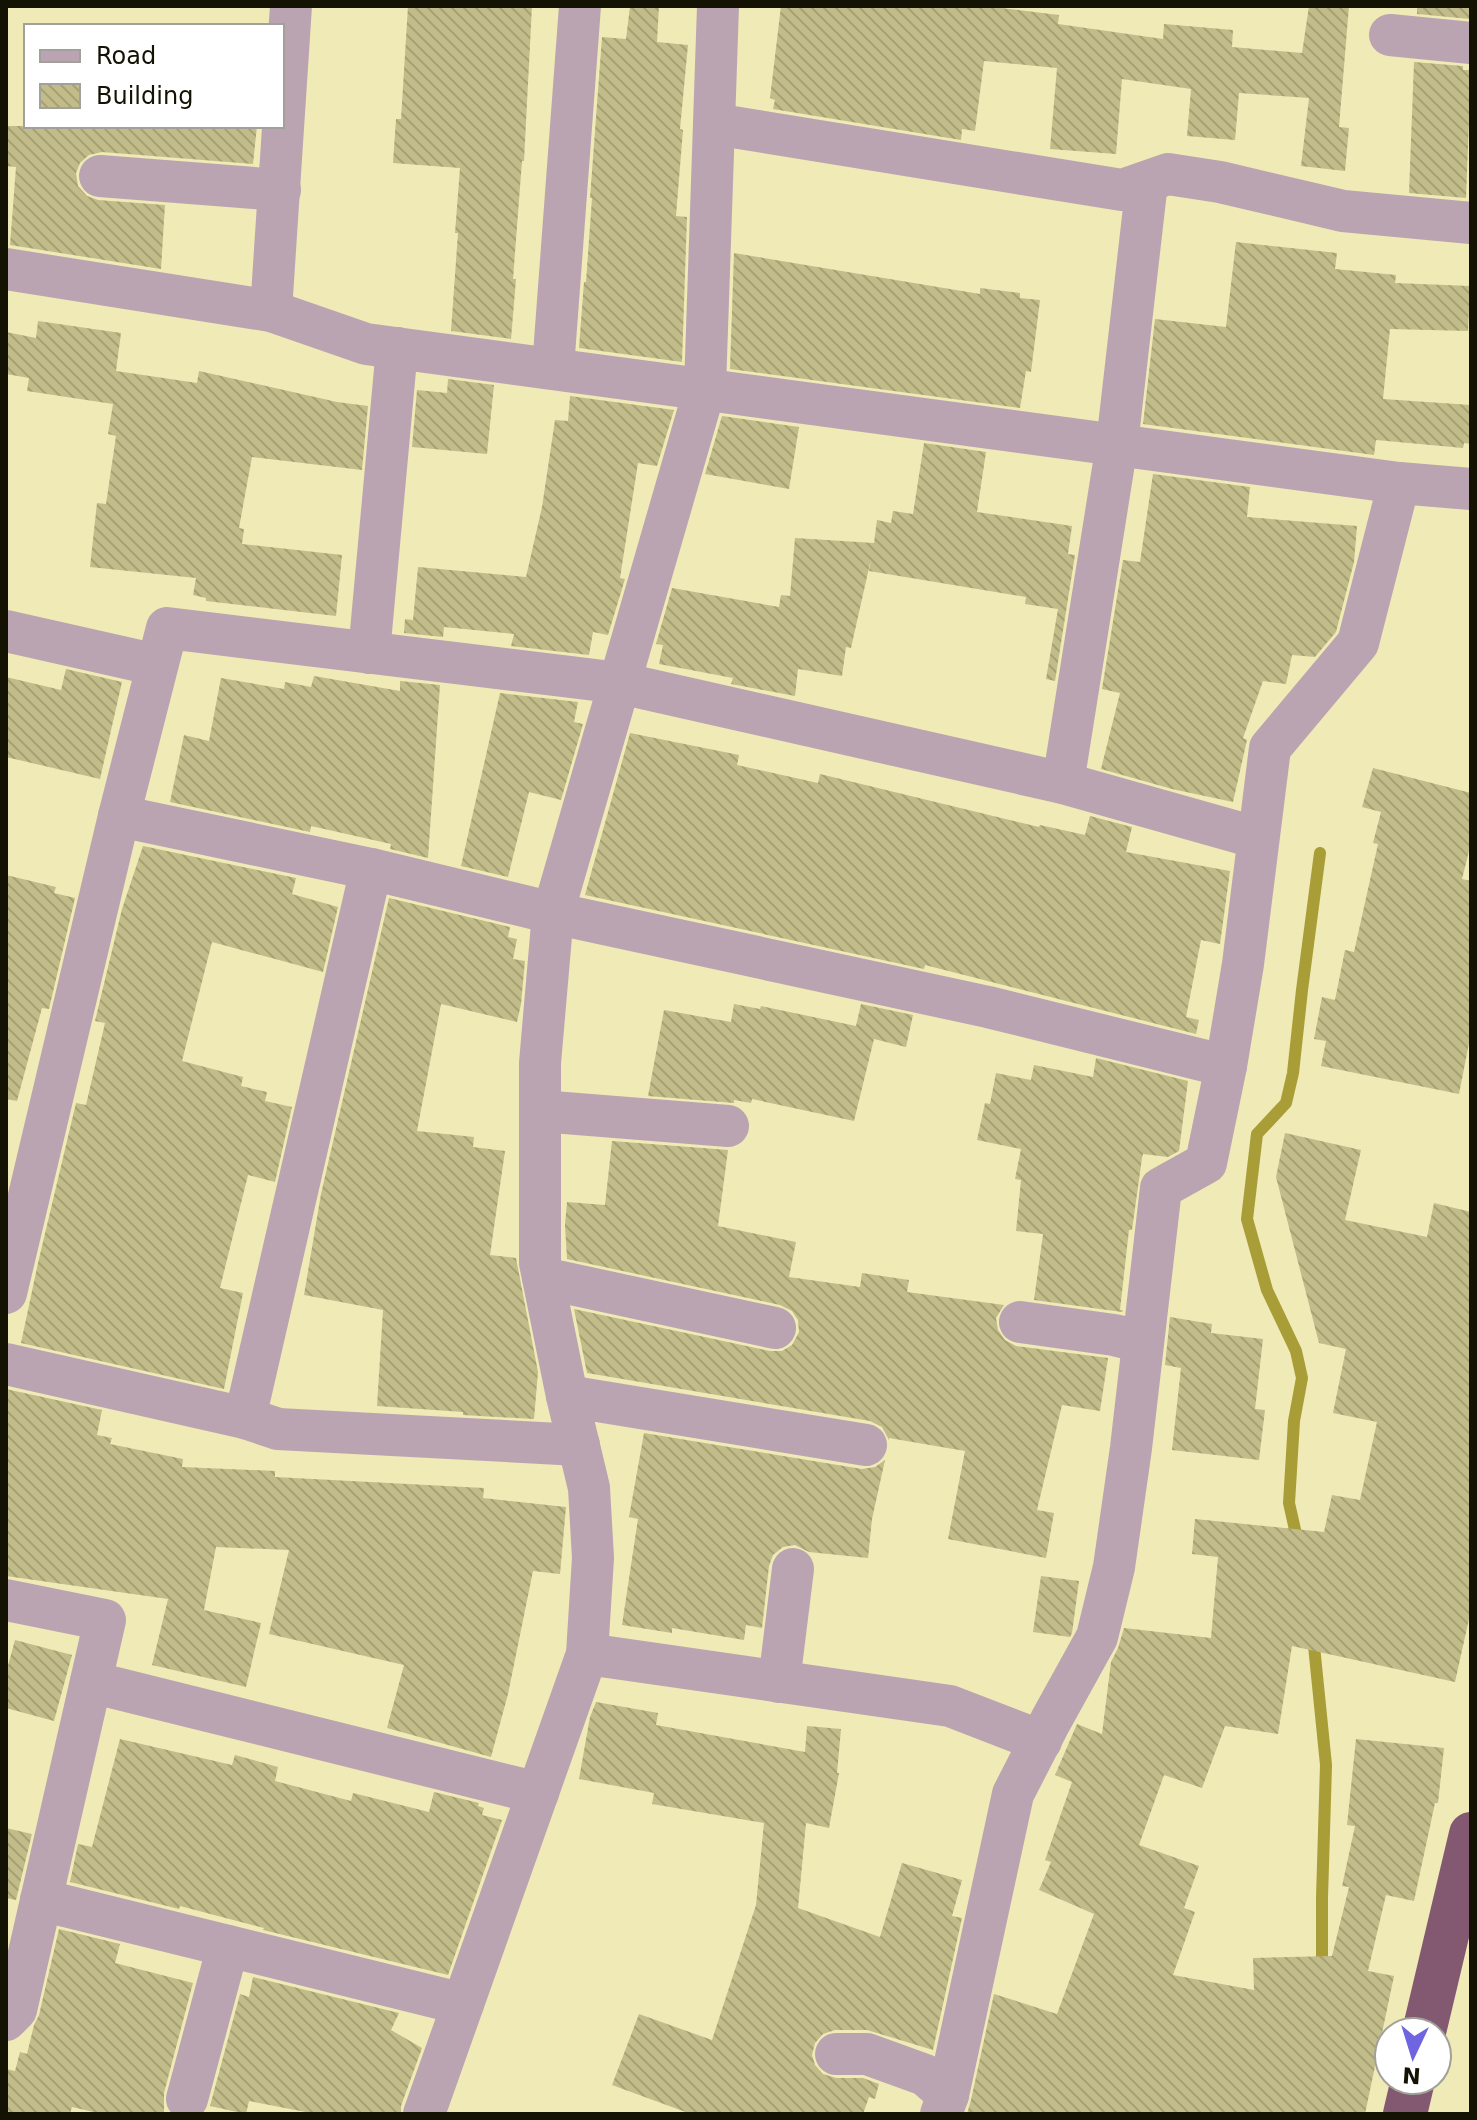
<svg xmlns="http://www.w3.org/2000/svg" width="1477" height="2120" font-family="'DejaVu Sans',sans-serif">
<defs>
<pattern id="building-back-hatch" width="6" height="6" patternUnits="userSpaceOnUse" patternTransform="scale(2)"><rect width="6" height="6" fill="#c1bc89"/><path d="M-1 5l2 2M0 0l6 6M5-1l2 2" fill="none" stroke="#a5a175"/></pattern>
</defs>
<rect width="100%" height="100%" fill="#efeab6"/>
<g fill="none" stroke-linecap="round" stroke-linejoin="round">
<g stroke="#a89d36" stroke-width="12">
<path d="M1298 1543 1289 1503 1294 1421 1302 1378 1296 1351 1267 1290 1247 1219 1257 1134 1286 1103 1293 1073 1302 990 1320 853"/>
<path d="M1313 1636 1326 1765 1322 1898V1973"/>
</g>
</g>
<g fill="url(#building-back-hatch)">
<path d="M408 6H532L524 161H522L513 279H516L511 339 451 331 458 233H455L460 168 393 163 396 119H401Z"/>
<path d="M630 6H659L657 42 688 45 680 129 683 130 676 216 687 217 682 362 579 348 584 282H586L592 198H590L602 37 626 39Z"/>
<path d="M781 6H984L1059 15 1058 24 1163 39 1164 24 1233 30 1232 47 1302 53 1309 6H1349L1339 127 1349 128 1345 171 1301 166 1309 98 1239 93 1235 140 1187 136 1191 89 1122 79 1116 154 1050 149 1057 68 984 61 975 131 962 129 961 140 773 109 775 100 770 98Z"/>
<path d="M1417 6H1471L1470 19 1417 14Z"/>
<path d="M1414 62 1463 66V70H1471L1466 198 1409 193Z"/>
<path d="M6 126H257L253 164 102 152 89 155 80 163 76 173 78 186 87 196 98 200 165 205 161 269 10 245 16 167 6 166Z"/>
<path d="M1236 242 1337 253 1335 269 1396 275 1395 283 1470 286 1468 331 1390 329 1383 399 1471 405V444L1464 443 1463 448 1376 440 1374 455 1143 424 1155 319 1226 327Z"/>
<path d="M734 253 980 294V288L1020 293V298L1040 300 1031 372 1026 371 1020 408 730 369Z"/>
<path d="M38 321 121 333 116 371 197 383 199 371 337 402 368 406 362 470 252 457 239 528 244 529 242 544 342 555 336 616 206 601V598L193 595 196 578 90 567 97 503 106 504 116 436 108 434 113 404 27 391 29 378 6 374V332L36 338Z"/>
<path d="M448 379 494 385 487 454 412 447 417 390 447 393Z"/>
<path d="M570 396 674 410 657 466 638 463 620 578 625 579 608 635 593 632 589 655 511 646 514 634 444 627 443 637 404 633 405 619 413 620 418 567 526 577 542 507 555 420 568 421Z"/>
<path d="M722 416 799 427 789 489 705 474Z"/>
<path d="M924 443 986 452 977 512 1072 526 1068 554 1075 555 1055 681 1046 679 1058 609 1025 604 1026 597 869 571 871 559 851 648 846 647 842 676 798 669 795 696 731 684 733 678 659 664 663 645 656 644 672 588 779 607 781 595 790 596 795 538 874 543 877 520 891 523 893 511 913 514Z"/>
<path d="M1153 474 1250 487 1247 517 1357 526 1354 562 1336 632 1315 657 1292 655 1286 684 1263 681 1243 738 1247 740 1233 802 1172 789 1101 769 1120 693 1102 689 1123 560 1140 562Z"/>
<path d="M66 669 122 682 100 779 6 757V677L61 690Z"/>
<path d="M314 676 400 691V681L440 685 428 858 390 849 391 844 311 826 310 832 170 802 184 735 209 741 221 678 284 689 285 682 311 687Z"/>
<path d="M500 693 578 702 574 722 583 724 561 800 529 792 508 877 461 866Z"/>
<path d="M630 733 739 755 737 765 818 783 820 774 1039 827 1040 825 1085 835 1090 816 1132 827 1126 852 1230 871 1220 944 1201 940 1186 1017 1199 1020 1196 1034 925 965 924 969 585 895Z"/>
<path d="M1373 768 1471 793V843L1462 879 1471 881V1033L1459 1094 1321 1066 1326 1041 1314 1039 1322 997 1335 1000 1345 950 1354 952 1378 844 1373 843 1381 812 1362 807Z"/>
<path d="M143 846 296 878 292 894 338 907 323 972 212 942 182 1061 243 1077 241 1086 267 1092 265 1101 292 1107 275 1182 248 1175 220 1288 243 1293 224 1389 21 1343 38 1263 76 1103 86 1105 105 1023 95 1021 122 909Z"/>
<path d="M6 875 56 887 54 893 75 898 49 1009 42 1008 17 1101 6 1099Z"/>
<path d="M389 898 510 927 508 937 517 939 513 959 525 961 521 1004 517 1022 441 1004 417 1131 474 1137 473 1147 505 1151 490 1255 516 1258 538 1372 534 1419 463 1415V1412L377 1406 383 1310 304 1295 321 1194Z"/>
<path d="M734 1004 760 1009 761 1006 856 1026 861 1004 913 1015 906 1047 874 1039 854 1121 752 1099 751 1103 734 1100V1103L648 1096 664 1010 731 1022Z"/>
<path d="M1096 1058 1188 1081 1179 1151 1168 1157 1143 1154 1142 1158 1132 1230H1129L1120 1310H1123L1122 1312 1034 1300 1043 1234 1016 1231 1021 1180 1015 1179 1021 1149 977 1140 985 1103 990 1104 996 1073 1031 1080 1034 1065 1093 1077Z"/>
<path d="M1285 1133 1361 1150 1345 1220 1427 1237 1434 1203 1471 1212V1610L1455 1682 1292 1646 1278 1734 1225 1726 1202 1788 1164 1775 1139 1845 1199 1866 1184 1908 1195 1912 1173 1975 1254 1990 1253 1958 1332 1956 1349 1887 1342 1886 1355 1826 1347 1825 1356 1739 1444 1748 1438 1803H1435L1414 1901 1386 1895 1368 1971 1394 1976 1365 2114H967L971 2100 994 1994 1057 2014 1094 1914 1039 1890 1051 1862 1045 1860 1072 1782 1055 1775 1077 1724 1102 1734 1111 1662 1118 1648 1124 1628 1211 1638 1218 1557 1192 1554 1195 1519 1324 1532 1332 1495 1360 1500 1377 1422 1333 1413 1346 1349 1319 1343 1276 1177Z"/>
<path d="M612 1141 728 1150 718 1226 796 1242 789 1277 860 1287 862 1273 909 1280 907 1292 1004 1305 996 1318 998 1330 1005 1340 1016 1346 1108 1358 1100 1411 1062 1405 1037 1510 1054 1513 1046 1558 948 1539 965 1451 889 1438V1440L882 1427 870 1421 587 1373 574 1309 770 1351H782L792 1345 799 1332 798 1320 792 1311 780 1305 567 1259 565 1225 567 1202 605 1205Z"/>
<path d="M1170 1317 1212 1324 1211 1333 1263 1339 1255 1409 1265 1410 1259 1460 1172 1450 1181 1368 1165 1365Z"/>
<path d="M6 1389 102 1410 97 1435 112 1438 110 1444 183 1459 182 1467 275 1471V1477L484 1488 483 1498 566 1507 560 1574 533 1571 508 1694 491 1757 387 1728 404 1665 269 1634 289 1550 216 1547 204 1610 261 1623 246 1687 152 1665 168 1599 6 1576Z"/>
<path d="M644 1433 862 1469 875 1467 885 1460 872 1519 868 1558 809 1552 795 1545 783 1547 773 1555 769 1566 762 1628 746 1625 744 1640 672 1628V1633L622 1625 638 1519 629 1517Z"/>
<path d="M1041 1576 1079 1581 1072 1633 1070 1637 1033 1632Z"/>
<path d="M15 1640 72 1655 54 1721 6 1708V1673Z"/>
<path d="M596 1702 658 1713 656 1725 805 1752 807 1726 841 1729 837 1773H839L829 1828 806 1823 798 1908 880 1937 902 1863 962 1880 952 1916 962 1918 933 2050 867 2030H835L823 2034 815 2043 812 2055 815 2065 823 2074 836 2078H863L879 2084 875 2099 869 2097 863 2114H691L612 2085 639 2014 712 2040 756 1905 764 1823 652 1804 654 1793 579 1779 590 1717Z"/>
<path d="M120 1739 232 1765 235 1755 278 1767 275 1781 351 1801 353 1793 429 1812 434 1792 479 1803 478 1806 484 1808 482 1815 502 1820 448 1975 263 1930 264 1928 180 1906 179 1909 70 1882 78 1844 92 1847Z"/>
<path d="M6 1828 32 1834 16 1900 6 1898Z"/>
<path d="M59 1929 120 1944 115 1963 193 1983 164 2093V2114H102L72 2107 70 2114H6V2069L15 2071 20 2052 27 2054 34 2025 39 2015Z"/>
<path d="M253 1977 399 2013 391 2030 422 2048 401 2106V2114H316L249 2101 246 2114 210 2106 240 1994 249 1997Z"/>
</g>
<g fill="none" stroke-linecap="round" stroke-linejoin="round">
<g stroke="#baa4b1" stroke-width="42">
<path d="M1390 35 1471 43"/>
<path d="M714 124 1122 190 1168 174 1220 182 1343 211 1471 223"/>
<path d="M100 176 280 190"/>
<path d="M6 269 271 311 366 344 1399 483 1471 489"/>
<path d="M271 311 291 6"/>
<path d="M553 368 580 6"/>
<path d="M6 631 157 665"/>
<path d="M369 653 397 348"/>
<path d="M1063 783 1117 444 1147 182"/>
<path d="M119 816 371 869 553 913 988 1007 1226 1066"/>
<path d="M540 1111 728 1126"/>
<path d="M543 1278 775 1328"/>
<path d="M6 1293 119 816 167 628 620 683 1063 783 1258 838"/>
<path d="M1020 1322 1114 1335 1143 1342"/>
<path d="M6 1364 245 1418 278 1429 579 1445"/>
<path d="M567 1396 866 1445"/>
<path d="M245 1418 371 869"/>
<path d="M6 1600 105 1620 16 2010 6 2020"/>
<path d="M587 1654 950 1706 1041 1741"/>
<path d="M91 1682 538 1793"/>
<path d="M779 1682 793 1569"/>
<path d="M41 1900 463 2004"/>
<path d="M836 2054H867L925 2075 948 2095"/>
<path d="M187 2099 228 1946"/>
<path d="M424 2114 587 1654 593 1558 589 1488 567 1396 540 1263V1063L553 913 705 388 718 6"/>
<path d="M941 2114 948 2095 1013 1794 1050 1722 1097 1637 1114 1567 1131 1448 1161 1188 1206 1163 1226 1066 1243 964 1270 748 1358 643 1399 483"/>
</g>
<g stroke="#835871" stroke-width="44">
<path d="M1424 2032 1471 1834"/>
<path d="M1405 2114 1413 2080"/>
</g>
</g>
<rect width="1477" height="2120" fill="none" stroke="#141202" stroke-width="16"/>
<rect x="24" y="24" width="260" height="104" fill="#ffffff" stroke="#a1a09a" stroke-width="2"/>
<rect x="40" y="50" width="40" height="12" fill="#baa4b1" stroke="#a1a09a" stroke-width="2"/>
<text x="96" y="64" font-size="24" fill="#141202">Road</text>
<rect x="40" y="84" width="40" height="24" fill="url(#building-back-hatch)" stroke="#a1a09a" stroke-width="2"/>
<text x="96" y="104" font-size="24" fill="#141202">Building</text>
<g transform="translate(1413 2056) rotate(184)"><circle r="38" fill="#ffffff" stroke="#a1a09a" stroke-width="2"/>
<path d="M0-6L14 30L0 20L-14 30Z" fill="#7065e0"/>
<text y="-12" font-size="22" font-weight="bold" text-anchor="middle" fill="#141202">N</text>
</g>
</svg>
